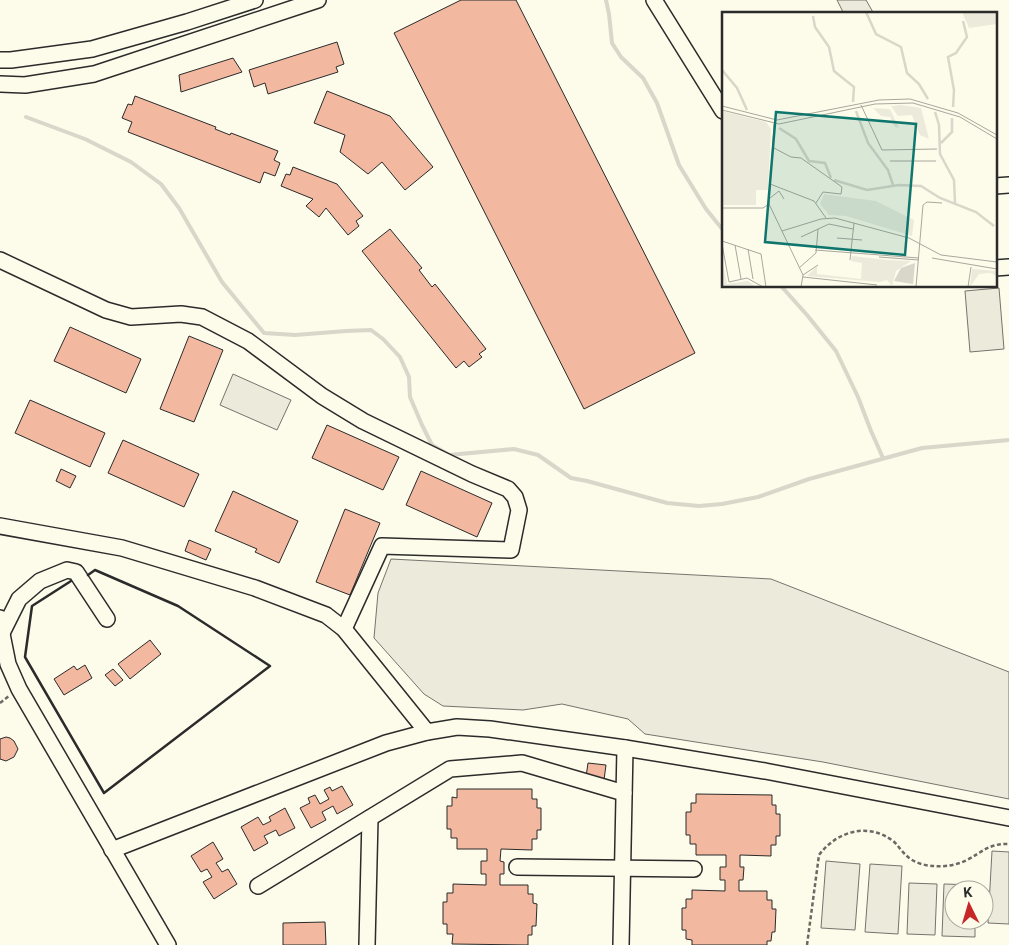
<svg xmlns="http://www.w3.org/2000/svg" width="1009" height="945" font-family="Roboto,sans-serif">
<rect width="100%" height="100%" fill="#fdfbea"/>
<g fill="#ecebdb" stroke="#74746e">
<path d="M837 0H866L874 14H844Z"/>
<path d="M999 288 1004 349 970 352 965 291Z"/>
<path d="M233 374 291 400 277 430 220 405Z"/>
<path d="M391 559 771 579 1009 672V799L823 762 645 734 628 719 562 704 523 710 443 706 424 694 374 638 378 593Z"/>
<path d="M992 851 1009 852V924L988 923Z"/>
<path d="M826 861 860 864 855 930 821 928Z"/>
<path d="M870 864 902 866 898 934 865 932Z"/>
<path d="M909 883 937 884 935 935 907 934Z"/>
<path d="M944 884 977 885V890H954V920H975V937L942 936Z"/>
</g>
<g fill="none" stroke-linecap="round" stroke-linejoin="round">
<g stroke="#d8d7c9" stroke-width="4">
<path d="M606 0 609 14 612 43 621 57 643 78 657 103 679 165 706 209 723 230"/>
<path d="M26 117 85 139 131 162 161 184 179 208 222 282 264 333 295 335 346 331 371 330 383 339 400 357 409 377 410 397 422 425 432 445 449 455 514 449 538 455 571 478 587 481 667 503 699 506 722 504 758 497 809 479 922 448 1009 440"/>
<path d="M781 286 807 315 836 351 858 397 871 431 883 458"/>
</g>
</g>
<g fill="#f2b8a0" stroke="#2b2b2b">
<path d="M461 0H516L695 353 584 409 394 33Z"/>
<path d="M337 42 344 64 336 67 338 72 268 94 265 83 254 87 249 70Z"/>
<path d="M233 58 242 72 181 92 179 75Z"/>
<path d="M327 91 390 116 433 167 405 190 382 162 368 174 340 152 345 135 314 123Z"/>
<path d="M135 96 216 127 215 129 230 135 231 133 278 151 274 160 280 163 275 176 264 172 260 183 128 132 132 122 122 118 128 104 132 105Z"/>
<path d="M293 167 337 184 363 216 356 221 359 226 348 235 326 208 319 217 306 206 313 199 281 186 286 174 290 175Z"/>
<path d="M390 229 422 268 419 270 432 287 435 284 486 349 479 354 482 357 469 367 464 361 456 368 362 251Z"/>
<path d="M70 327 141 359 126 393 54 361Z"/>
<path d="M189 336 223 350 194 422 160 409Z"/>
<path d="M30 400 105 433 90 467 15 433Z"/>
<path d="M327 425 399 457 383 490 312 458Z"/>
<path d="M123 440 199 474 184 507 108 473Z"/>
<path d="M61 469 76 476 70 488 56 481Z"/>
<path d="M421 471 492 503 477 537 406 505Z"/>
<path d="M233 491 298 521 279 563 255 552 257 549 215 531Z"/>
<path d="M345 509 380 523 350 595 316 582Z"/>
<path d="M189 540 211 549 206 560 185 551Z"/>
<path d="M150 640 161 654 130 679 118 664Z"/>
<path d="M85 665 92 678 64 695 54 679 74 666 77 670Z"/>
<path d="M113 669 123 680 115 686 105 675Z"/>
<path d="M6 737 10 738 14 741 18 749 14 757 6 761 0 759V739Z"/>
<path d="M588 763 606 765 604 780 586 777Z"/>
<path d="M342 786 353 805 337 814 333 806 322 812 326 820 311 828 300 808 310 803 308 798 315 795 320 804 329 799 324 790 330 787 332 791Z"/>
<path d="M457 789H532V799H537V808H541V830H537V839H532V850L501 849 500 861 504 862V874H500V885H528V894H533V903L537 904 536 926H532V935H528V945L452 944 453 934H447V924H443V902H447V893H453V884L486 885V874H481V861H487V849H457V838H451V829H447V806H452V797L457 798Z"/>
<path d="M696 794 772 795V805H776V814H780V836H776V845H771V856L740 855V867H744L743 880H739V891H767V900H772V909H776L775 932H772L771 941H767V945H692V940L686 939V930H682V908H686V899H692V890L725 891V880H720V867H726V855H696V844H690V835H686V812H691V803H696Z"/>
<path d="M285 808 295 828 279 836 276 830 264 836 268 843 254 851 241 827 258 817 263 825 271 821 269 817Z"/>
<path d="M213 842 223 859 216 863 222 872 228 869 237 884 214 899 203 882 212 877 207 869 201 872 191 856Z"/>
<path d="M325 922 326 945H283V923Z"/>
</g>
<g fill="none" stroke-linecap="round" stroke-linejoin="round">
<g stroke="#2b2b2b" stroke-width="18">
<g id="minor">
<path d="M654 0 723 111"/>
<path d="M0 60H11L92 49 187 22 255 0"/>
<path d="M0 84 25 85 94 74 318 0"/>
<path d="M995 186 1009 185"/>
<path d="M0 260 106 310 131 317 181 314 202 317 248 341 322 396 363 421 472 474 508 489 515 497 519 510 511 550 382 546 344 629"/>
<path d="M995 268 1009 267"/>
<path d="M0 526 122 548 255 588 326 615 344 629 427 732"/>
<path d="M0 618 2 634 8 664 19 689 168 945"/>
<path d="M2 633 19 599 40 581 67 570 76 572 107 619"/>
<path d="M112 850 386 743 427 732 457 727 490 729 625 748 765 771 1009 818"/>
<path d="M517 867 694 869"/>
<path d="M258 886 450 769 522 763 624 793"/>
<path d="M367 945 370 818"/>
<path d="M621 945 625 748"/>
</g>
</g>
<g stroke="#6a6964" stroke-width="2.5" stroke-dasharray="4 2.5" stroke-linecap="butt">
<path d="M0 703 9 696"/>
<path d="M807 945 819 855C837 831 868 822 893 841 898 845 901 851 906 855 912 862 925 866 934 866 945 867 957 865 967 860 982 852 990 843 1009 844"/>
</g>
<use href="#minor" stroke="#fdfbea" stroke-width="15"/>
<path stroke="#2b2b2b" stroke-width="2.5" d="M71 581 32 606 25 657 104 793 270 666 178 606 95 570 88 575"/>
</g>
<g transform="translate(722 12)">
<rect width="275" height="275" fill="#fdfbea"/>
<path d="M240 0H275V12L247 16ZM179 93 199 96 207 127 198 123 190 103 176 104 169 94ZM151 96 168 97 177 116 173 115 168 105 159 104ZM0 99 44 110 49 117 46 178H34V193H0ZM102 182 154 189 192 208 190 224 124 204 107 203 98 192ZM130 244 166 248 189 249 174 259 170 274 165 268 158 270 85 264 95 254V262L139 267 140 251 129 249ZM0 248 5 272 26 269 34 275H0ZM250 257 275 259V264L268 261 257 262 248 275Z" fill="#ecebdb"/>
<path d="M193 251 191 272 172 269 179 256Z" fill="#d8d7c9"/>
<path fill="none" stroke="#d8d7c9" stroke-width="2.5" d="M144 0 154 22 179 35 185 61 197 72 206 87M91 4 93 15 107 35 112 59 132 75 131 90M0 58 15 76 25 98M231 95 232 78 226 45 234 41 245 25 241 9M134 99 146 131 166 158 171 173M213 100 217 113 218 142 232 168 233 191M57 116 74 127 87 149 103 151 109 166M219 131 230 120V106M112 168 145 178 177 173 199 174 218 186 254 200 272 214"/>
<path fill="none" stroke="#a9a89e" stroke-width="1" d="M139 93 160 138 215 137M0 94 55 108 157 88 188 87 236 101 275 123M0 98 57 112 153 92 191 91 238 105 275 127M52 112 47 192 81 263 79 275M50 135 69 145 79 146 120 175 119 182 101 180 94 191M168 149H214M48 172 92 189 104 206M48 186 57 179 62 187M0 196H41L47 192M60 219 99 207 113 206 187 226 219 243 275 250M79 225 107 212 131 217M115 226 140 228M0 229 39 242 44 275M0 232 7 270 25 266 41 275M13 233 19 267M26 237 31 267M93 238 197 246M157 245 197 248M210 246 275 257M128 248 132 211M77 256 94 241 96 217M81 263 96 253M81 265 155 273M194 275 201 193 205 190 220 191M246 275 249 255"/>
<path fill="#0f766e" fill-opacity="0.15" stroke="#0f766e" stroke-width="2.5" d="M54 100 194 112 183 243 43 230Z"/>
<rect width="275" height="275" fill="none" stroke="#2b2b2b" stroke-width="2.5"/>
</g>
<g transform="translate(969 905) rotate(355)"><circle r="24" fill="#fdfbea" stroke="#a9a89e"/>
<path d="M0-4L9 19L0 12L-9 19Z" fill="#c62828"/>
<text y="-8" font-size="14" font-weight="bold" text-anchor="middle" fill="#2b2b2b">K</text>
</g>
</svg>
